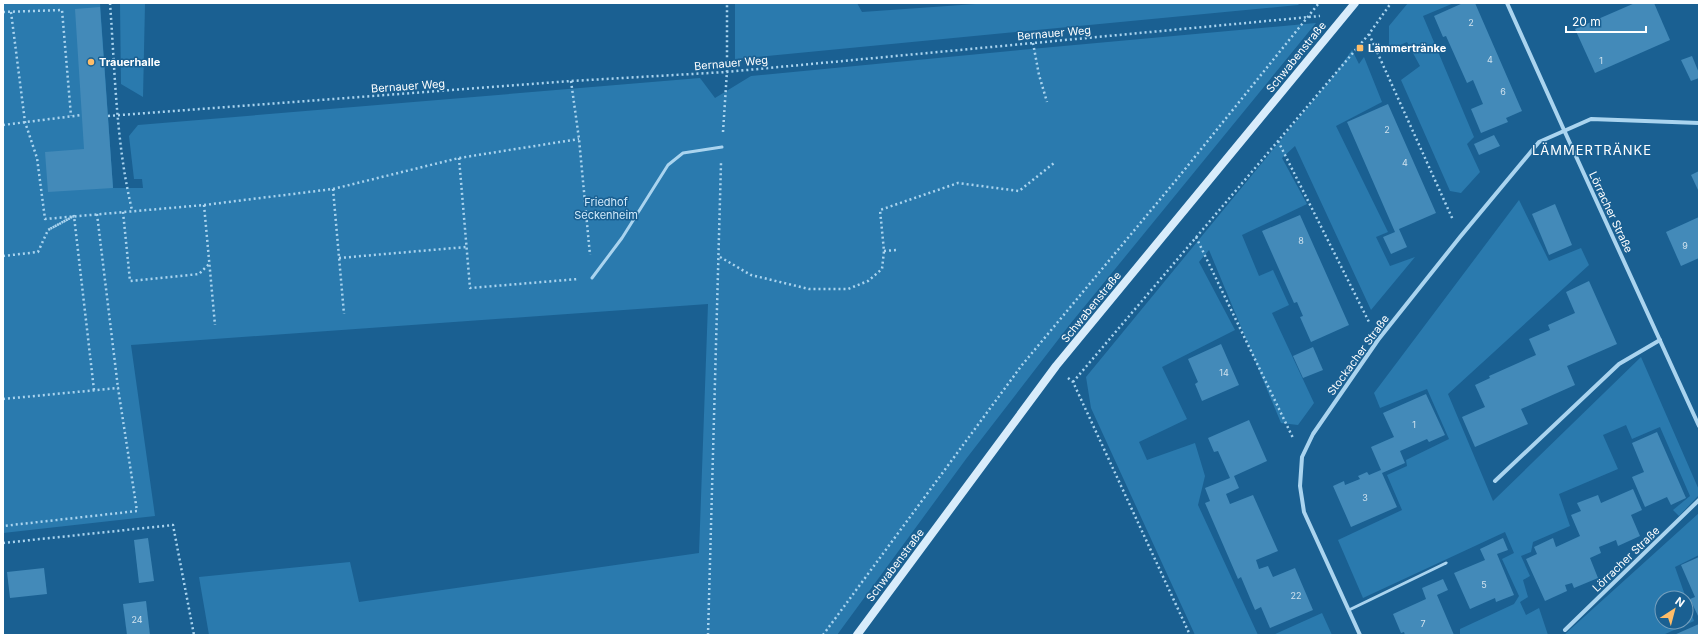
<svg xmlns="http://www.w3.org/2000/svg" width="1702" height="638" font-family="Inter,sans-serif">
<rect width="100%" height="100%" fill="#1a6092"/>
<g fill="#2a7aae">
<path d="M3 3H100L113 188H143L142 179H134L129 136 138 125 700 78 715 98 751 76 1020 50 1316 23 1071 323 966 459 837 635H209L199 577 350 562 359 602 699 553 708 304 131 345 155 516 3 533Z"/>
<path d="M120 3H145L143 97 121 84Z"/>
<path d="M735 3H857L862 12 990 3H1300L1298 5 735 59Z"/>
<path d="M1408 3H1454L1423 16 1474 137 1467 144 1480 172 1461 193 1450 191 1401 80 1420 66 1407 42 1389 50V26Z"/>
<path d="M1352 50 1359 64 1364 57 1382 102 1336 126 1388 232 1376 237 1390 266 1415 257 1371 310 1295 146 1282 158 1307 204 1242 235 1259 276 1273 270 1289 305 1272 313 1314 403 1298 425 1281 423 1209 250 1199 262 1235 330 1162 367 1187 419 1139 442 1147 460 1195 443 1205 476 1198 505 1258 635H1195L1091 408 1086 377 1335 74Z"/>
<path d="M1519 200 1549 261 1581 248 1589 265 1448 394 1493 501 1641 357 1699 490V495L1679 516 1673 510 1690 496 1660 427 1632 439 1626 425 1603 435 1618 469 1559 494 1570 526 1533 542 1531 552 1521 556 1530 576 1523 580 1528 597 1520 602 1526 615 1539 608 1548 635H1460V629L1514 604 1519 596 1502 559 1514 553 1505 532 1363 598 1338 540 1402 510 1387 475 1407 466 1406 460 1449 439 1427 389 1380 408 1374 393Z"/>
<path d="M1699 513V555L1675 567 1686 598H1662V622H1686V598L1694 621 1663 635H1564Z"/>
<path d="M1322 613 1332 635H1273Z"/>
</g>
<g fill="#438ab9">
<path d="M1463 3H1475L1522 111 1506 118 1508 122 1481 133 1471 109 1483 104 1473 80 1467 83 1446 36 1443 37 1434 16Z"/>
<path d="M1635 3H1654L1670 40 1595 73 1575 29Z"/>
<path d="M100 7 113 188 48 192 45 152 84 149 75 9Z"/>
<path d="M1692 56 1699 73V78L1691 81 1681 60Z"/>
<path d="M1388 104 1436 213 1399 229 1407 247 1391 254 1383 237 1395 232 1347 122Z"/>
<path d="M1494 135 1500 146 1479 155 1474 144Z"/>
<path d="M1699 171V192L1691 175Z"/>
<path d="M1555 204 1572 245 1549 255 1532 214Z"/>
<path d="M1300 215 1349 325 1311 342 1300 317 1303 316 1297 302 1294 303 1262 231Z"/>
<path d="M1699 217V258L1681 266 1666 232Z"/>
<path d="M1589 281 1617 344 1567 366 1575 385 1521 409 1528 424 1475 447 1462 417 1485 407 1475 385 1490 378 1489 376 1536 355 1529 339 1550 330 1548 325 1575 313 1566 292Z"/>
<path d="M1221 344 1239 385 1202 401 1195 384 1198 382 1188 359Z"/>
<path d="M1313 347 1323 370 1303 378 1293 356Z"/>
<path d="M1426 394 1445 435 1429 442 1427 439 1400 451 1405 463 1382 473 1397 507 1351 527 1333 486 1344 481 1345 485 1360 479 1358 476 1367 472 1369 475 1381 470 1371 447 1394 437 1383 413Z"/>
<path d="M1249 420 1267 461 1234 476 1239 488 1226 494 1230 504 1253 495 1278 551 1256 560 1259 569 1268 566 1273 577 1295 568 1313 610 1270 628 1261 607 1255 610 1241 577 1238 579 1205 503 1210 501 1205 488 1230 478 1218 451 1214 452 1208 438Z"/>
<path d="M1657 432 1686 498 1671 505 1667 497 1645 507 1632 477 1644 472 1632 443Z"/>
<path d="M1633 489 1642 510 1631 515 1640 536 1618 546 1616 540 1599 547 1601 553 1590 558 1598 578 1574 588 1572 583 1565 585 1567 591 1545 601 1526 559 1537 554 1534 547 1553 538 1556 547 1580 536 1571 515 1581 511 1577 503 1598 495 1601 503Z"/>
<path d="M148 538 154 581 139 583 134 540Z"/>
<path d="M1503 538 1508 550 1497 554 1514 595 1496 602 1495 598 1470 609 1454 573 1485 560 1480 549Z"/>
<path d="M1699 557V618L1690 599 1695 597 1681 565Z"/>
<path d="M44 568 47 594 10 598 7 572Z"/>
<path d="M1443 579 1448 590 1437 595 1454 635H1405L1404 632 1401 633 1393 614 1426 599 1422 588Z"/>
<path d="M146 601 150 635H127L123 604Z"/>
<path d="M1699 624V635H1674Z"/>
</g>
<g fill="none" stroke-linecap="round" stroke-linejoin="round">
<g stroke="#aad4ef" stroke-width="2.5" stroke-dasharray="2 3" stroke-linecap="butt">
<path d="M110 3C115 71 116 144 132 210"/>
<path d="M3 12 62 10 71 116"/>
<path d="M11 12 25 122 37 158 45 219 204 205 333 189 459 158 579 139"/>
<path d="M1369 34 1453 220"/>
<path d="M1033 43 1039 75 1047 102"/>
<path d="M571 81 579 139 590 255"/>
<path d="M108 116 571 81 726 72 1320 16"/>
<path d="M3 125 82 115"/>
<path d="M723 132 727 71V3"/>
<path d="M1278 141 1370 324"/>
<path d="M459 158 470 288 578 279"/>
<path d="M333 189 344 314"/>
<path d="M204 205 215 325"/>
<path d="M123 212 130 281 199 274 209 264"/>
<path d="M97 214 118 388"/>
<path d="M72 217 48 230 74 216 94 390"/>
<path d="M1196 237 1293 438"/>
<path d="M884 251 896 250"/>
<path d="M3 256 38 252 48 230"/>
<path d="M720 257 751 275 809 289H848L868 281 882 269 884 251 880 210 958 183 1019 191 1054 163"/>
<path d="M339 258 466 247"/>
<path d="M1068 378 1073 382 1190 635"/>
<path d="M1073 382 1369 34 1391 3"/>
<path d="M3 399 118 388 137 511 3 526"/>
<path d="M3 543 173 525 194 635"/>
<path d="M708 635 721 163"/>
<path d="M823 635 1022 365 1177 179 1319 3"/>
</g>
<g stroke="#aad4ef" stroke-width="3">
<path d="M592 278 622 238 668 165 683 153 722 147"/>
<path d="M1349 610 1446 563"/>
</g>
<g stroke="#aad4ef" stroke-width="4">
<path d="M1507 3 1564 130 1699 426"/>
<path d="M1495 481 1619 364 1660 340"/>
<path d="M1565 630 1699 500"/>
<path d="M1360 635 1304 512 1300 486 1302 457 1313 434 1378 340 1460 237 1539 142 1591 119 1699 123"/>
</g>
<path stroke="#d8ecfb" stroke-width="8" d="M857 635 1056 366 1355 3"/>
</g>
<g fill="#ffbd68" stroke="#1a6092" stroke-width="1.5">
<rect x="1356" y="44" width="8" height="8" rx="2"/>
<circle cx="91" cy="62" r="4"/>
</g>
<g text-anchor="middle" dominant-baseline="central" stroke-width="3" stroke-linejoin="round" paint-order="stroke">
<g font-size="9" fill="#d0e2ee">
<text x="1471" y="22">2</text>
<text x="1490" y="59">4</text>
<text x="1601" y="60">1</text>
<text x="1503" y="91">6</text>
<text x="1387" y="129">2</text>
<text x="1405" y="162">4</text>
<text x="1301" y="240">8</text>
<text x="1685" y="245">9</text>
<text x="1224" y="372">14</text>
<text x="1414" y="424">1</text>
<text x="1365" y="497">3</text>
<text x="1484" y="584">5</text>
<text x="1296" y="595">22</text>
<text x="137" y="619">24</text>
<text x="1423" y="623">7</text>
</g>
<g font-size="11" fill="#fff" stroke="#1a6092">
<text transform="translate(1054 33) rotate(-5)">Bernauer Weg</text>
<text transform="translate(1296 57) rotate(-51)">Schwabenstraße</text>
<text transform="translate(731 63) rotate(-5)">Bernauer Weg</text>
<text transform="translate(408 86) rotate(-4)">Bernauer Weg</text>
<text transform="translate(1611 212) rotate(65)">Lörracher Straße</text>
<text transform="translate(1091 307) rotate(-51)">Schwabenstraße</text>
<text transform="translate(1358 355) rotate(-54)">Stockacher Straße</text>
<text transform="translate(1626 559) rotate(-44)">Lörracher Straße</text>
<text transform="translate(895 565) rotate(-53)">Schwabenstraße</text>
</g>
<g font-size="11" font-weight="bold" fill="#fff" stroke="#1a6092" text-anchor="start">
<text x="1368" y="48">Lämmertränke</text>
<text x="99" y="62">Trauerhalle</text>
</g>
<g font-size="11" fill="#d1eafb" stroke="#1a6092">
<text x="606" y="202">Friedhof<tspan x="606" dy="13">Seckenheim</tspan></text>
</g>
<g font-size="13" letter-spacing="1" fill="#fff" stroke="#1a6092">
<text x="1592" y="150">LÄMMERTRÄNKE</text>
</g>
</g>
<rect width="1702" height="638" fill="none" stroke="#ffffff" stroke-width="8"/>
<g transform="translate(1674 610) rotate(36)"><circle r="19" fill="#1a6092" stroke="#76a0be"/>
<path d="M0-3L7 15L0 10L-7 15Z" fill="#ffbd68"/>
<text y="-6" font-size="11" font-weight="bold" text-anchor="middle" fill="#ffffff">N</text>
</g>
<path d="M1566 26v6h80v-6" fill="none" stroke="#ffffff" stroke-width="2"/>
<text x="1572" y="26" font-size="12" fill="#ffffff" stroke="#1a6092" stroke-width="3" paint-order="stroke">20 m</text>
</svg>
